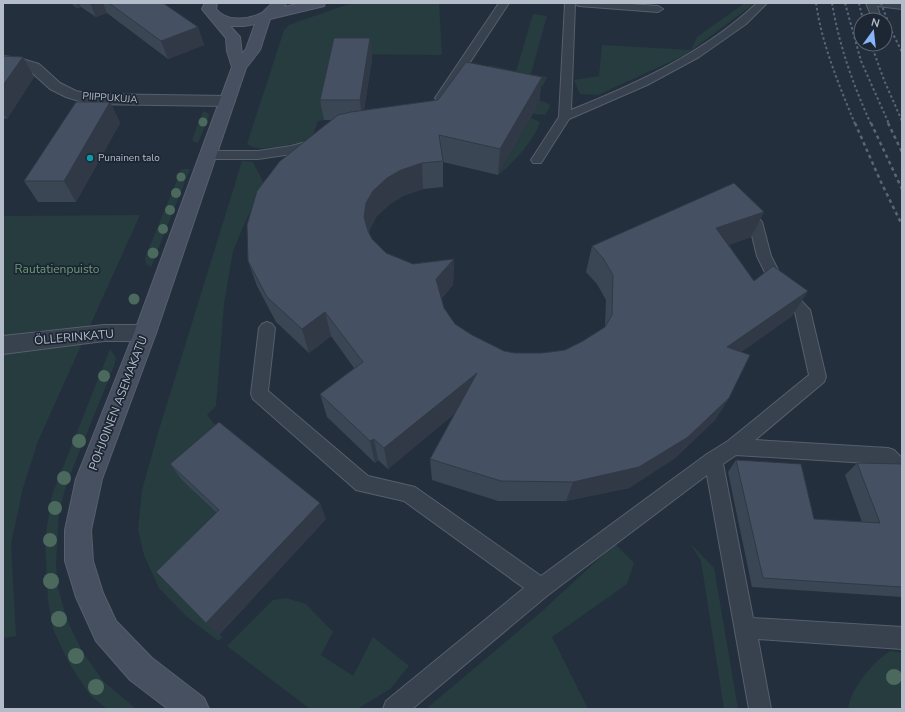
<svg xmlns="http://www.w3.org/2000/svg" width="905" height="712" font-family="'Nunito Sans',sans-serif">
<rect width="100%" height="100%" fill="#242f3e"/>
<g fill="#263c3f">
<path d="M352 3H439L442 55 339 54 324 120 318 121 311 140C296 143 258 154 247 144L284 30 289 25 297 22Z"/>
<path d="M745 3H755L685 55 598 95 580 94 574 80 599 76 602 45 691 50 697 37Z"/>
<path d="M533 14 547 16 531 74 547 77 543 86 484 74 489 65 516 71Z"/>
<path d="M471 87 542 101 549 104 550 107 545 115 533 114 539 103Z"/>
<path d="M203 111 208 113 209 117 198 143 194 142 192 140Z"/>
<path d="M531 118 540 122C535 139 513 164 498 175Z"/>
<path d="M242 161 253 162 264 184 247 218 233 251 224 304 216 406 207 415 228 440 237 531 219 635 223 637 218 641 186 616 159 588 144 555 138 530 142 490 158 433Z"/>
<path d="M184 169H190L151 267 146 263 145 258 181 170Z"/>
<path d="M140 215 38 441 23 488 11 544 16 636 3 638V216Z"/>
<path d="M110 349 116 358 114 366 68 480 59 511 56 564 58 588 67 620 82 651 103 681 136 709H107L90 695 69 663 53 629 48 600 45 539 52 495Z"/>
<path d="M690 543 714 568 738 709H724L701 561Z"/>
<path d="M615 544 634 563 627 584 552 637 588 709H426L540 613Z"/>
<path d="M286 598 306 604 333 632 321 655 353 676 373 637 409 666 390 689 357 709H310L227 646 273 600Z"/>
<path d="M890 651 902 653V709H848C850 689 874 661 890 651Z"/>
</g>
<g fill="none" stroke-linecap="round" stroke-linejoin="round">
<g stroke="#565f6c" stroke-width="2">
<g id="lane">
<path d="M499 3H509L445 100H437L435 98Z"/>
<path d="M565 3H616L658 6 663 9 658 12 579 6 575 4 571 110C638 83 704 53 757 3H767L746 24 699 57 647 85 569 119 541 163H533L531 160 559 117Z"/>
<path d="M866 3H902V9L877 6 881 18 879 20H873Z"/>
<path d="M317 139 321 140 323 143 321 146 292 154 258 159H208L204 158 202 155 204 152 208 151H258L291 146Z"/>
<path d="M744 206 749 207 762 222 771 256 785 284 810 310 826 377 824 382 755 440 888 448 894 450 902 458V478L896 476 884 464 736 455 723 464 753 618 902 627V649L758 639 771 709H749L707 475 548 595 412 709H383L386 701 524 588 404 501 356 490 253 399 251 394 259 328 262 324 267 322 272 324 275 328 268 391 368 476 415 487 541 576 707 454 728 441 809 375 795 312 772 287 757 256 749 223 737 210 739 207Z"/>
</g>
</g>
<g stroke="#565f6c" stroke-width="2">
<g id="street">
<path d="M3 56 19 58 39 64 60 83 76 91 90 94 227 96 232 98 235 101 232 104 227 106 89 104 66 97 50 89 29 70 17 66 3 64Z"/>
<path d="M104 325H145L153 327 156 333 153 339 145 341H104L3 354V336Z"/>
</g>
</g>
<g stroke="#565f6c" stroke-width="2">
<path id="secondary" d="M205 3H217L216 9C226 22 248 20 262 13 266 10 270 4 274 3 277 2 283 3 286 3L284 7 301 3H325L324 6 270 19 260 50 246 68 156 333 102 479 91 530 93 561 103 593 116 621 152 658 204 698 209 709H168L130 680 96 641 76 597 65 561V530L76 479 134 333 232 67 227 51 226 38 202 9ZM255 24 246 49 242 54 240 37 230 26H244Z"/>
</g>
<use href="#lane" fill="#38414e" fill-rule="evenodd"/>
<use href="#street" fill="#38414e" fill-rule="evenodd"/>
<use href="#secondary" fill="#465061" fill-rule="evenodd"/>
<g stroke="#5a6575" stroke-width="2" stroke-dasharray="2.5 2.5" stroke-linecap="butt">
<path d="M816 3C822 45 839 85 855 124"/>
<path d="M832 3C839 45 853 85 871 124"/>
<path d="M845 3 861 61 889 124"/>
<path d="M859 3 863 20"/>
<path d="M881 3 891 30 902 52"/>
<path d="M871 44 884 80 902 121"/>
</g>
<g stroke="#5a6575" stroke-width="2.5" stroke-dasharray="3.5 3.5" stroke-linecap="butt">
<path d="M855 123 880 180 902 225"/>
<path d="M871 123 902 189"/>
<path d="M888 123 902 152"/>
</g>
</g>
<g fill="#4b6a5d">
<circle cx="203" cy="122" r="4.5"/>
<circle cx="181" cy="177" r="4.5"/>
<circle cx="176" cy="193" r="5"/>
<circle cx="170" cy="210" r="5"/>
<circle cx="163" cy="229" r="5"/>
<circle cx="153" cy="253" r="5.5"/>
<circle cx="134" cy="299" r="5.5"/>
<circle cx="104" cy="376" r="6"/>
<circle cx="79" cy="441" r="7"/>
<circle cx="64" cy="478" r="7"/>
<circle cx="55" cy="508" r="7"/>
<circle cx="50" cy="540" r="7"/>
<circle cx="51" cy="581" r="8"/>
<circle cx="59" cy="619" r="8"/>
<circle cx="76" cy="656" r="8"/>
<circle cx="894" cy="677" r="8"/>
<circle cx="96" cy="687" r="8"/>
</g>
<g fill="#3b4654">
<path d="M71 3H163L198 27 204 45 168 59 107 13 96 17 81 7 77 8Z"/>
<path d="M370 38 372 59 364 110 438 100 542 77 539 103 498 175 443 162V187L423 189 403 196 390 204 376 217 370 229 369 233 372 239 386 253 413 264 454 259 453 285 441 299 444 308 455 324 472 335 504 351 515 353H542L565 350 583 341 605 327V326L606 300 597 284 586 272 592 246 764 212 751 237 729 245 754 281 808 291 792 316 741 352 729 398 715 420 675 458 629 488 566 501H498L432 480 430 459 455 413 388 469 378 460 375 463 327 417 320 394 354 368 331 336 309 353 276 322 257 286 248 261 332 120H324L320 100Z"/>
<path d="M3 56 23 57 34 77 7 119 3 118Z"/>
<path d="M110 102 120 123 76 202H38L24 181Z"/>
<path d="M736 460 814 519 862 522 845 475 857 463 902 465V597L752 587 728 472Z"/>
<path d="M170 464 326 519 219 635 206 623 217 513 182 480Z"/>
</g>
<g fill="#303945">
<path d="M75 3H79L81 7 77 8Z"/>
<path d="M90 3H103L107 13 96 17Z"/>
<path d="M198 27 204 45 168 59 161 41Z"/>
<path d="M370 38 372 59 362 120 360 100Z"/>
<path d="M23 57 34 77 7 119 3 113V85Z"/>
<path d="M542 77 539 103 498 175 500 149Z"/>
<path d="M110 102 120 123 76 202 64 181Z"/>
<path d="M422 163 423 189 403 196 390 204 376 217 370 229 368 242 364 217 366 203 373 191 387 178 401 170Z"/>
<path d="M764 212 751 237 705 254 716 228Z"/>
<path d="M454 259 453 285 436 304V279Z"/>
<path d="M808 291 792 316 714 371 727 347Z"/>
<path d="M325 312 331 336 309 353 302 329Z"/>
<path d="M477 373 476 396 388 469 384 448Z"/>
<path d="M729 398 715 420 675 458 629 488 566 501 573 482Z"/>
<path d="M374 439 378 460 375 463 370 441Z"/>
<path d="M320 503 326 519 219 635 206 623Z"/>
</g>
<g fill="#455162" stroke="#303945">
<path d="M109 3H163L198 27 161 41Z"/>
<path d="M334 38H370L360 100H320Z"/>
<path d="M3 56 23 57 3 85Z"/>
<path d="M466 62 542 77 500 149 439 135 443 161 422 163 401 170 387 178 373 191 366 203 364 217 368 231 372 239 386 253 413 264 454 259 436 279 444 308 455 324 472 335 504 351 515 353H542L565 350 583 341 605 327 612 315 613 275 603 258 592 246 734 183 764 212 716 228 754 281 773 266 808 291 727 347 750 355 729 398 688 437 639 467 573 482 501 481 430 459 477 373 384 448 374 439 370 441 320 394 363 362 325 312 302 329 267 297 248 261 247 225 257 191 280 161 338 115 351 112 438 100Z"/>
<path d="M76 102H110L64 181H24Z"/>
<path d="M219 422 320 503 206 623 156 572 219 510 170 464Z"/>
<path d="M736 460 801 464 814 519 880 523 857 463 902 464V587L763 578Z"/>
</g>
<circle fill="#0f9aa8" stroke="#1d2633" stroke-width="1.5" cx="90" cy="158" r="4"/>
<g text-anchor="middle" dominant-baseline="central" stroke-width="3.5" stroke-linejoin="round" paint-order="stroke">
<g font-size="10" fill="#b4bcc9" stroke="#1d2633">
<text transform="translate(110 98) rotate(4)">PIIPPUKUJA</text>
</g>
<g font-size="10" fill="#b4bcc9" stroke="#1d2633" text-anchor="start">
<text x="98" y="158">Punainen talo</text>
</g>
<g font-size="12" fill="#6b9a76" stroke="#1d2633">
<text x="57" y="269">Rautatienpuisto</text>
</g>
<g font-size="12" fill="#b4bcc9" stroke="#1d2633">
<text transform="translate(74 337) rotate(-5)">ÖLLERINKATU</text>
<text transform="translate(118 403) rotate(-69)">POHJOINEN ASEMAKATU</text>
</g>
</g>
<rect width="905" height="712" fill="none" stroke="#b4bcc9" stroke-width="8"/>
<g transform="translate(873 32) rotate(15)"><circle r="19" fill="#1d2633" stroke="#59626f"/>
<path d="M0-3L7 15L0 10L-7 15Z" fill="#8ab4f8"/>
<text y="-6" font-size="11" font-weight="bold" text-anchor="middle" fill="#b4bcc9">N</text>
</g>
</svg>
